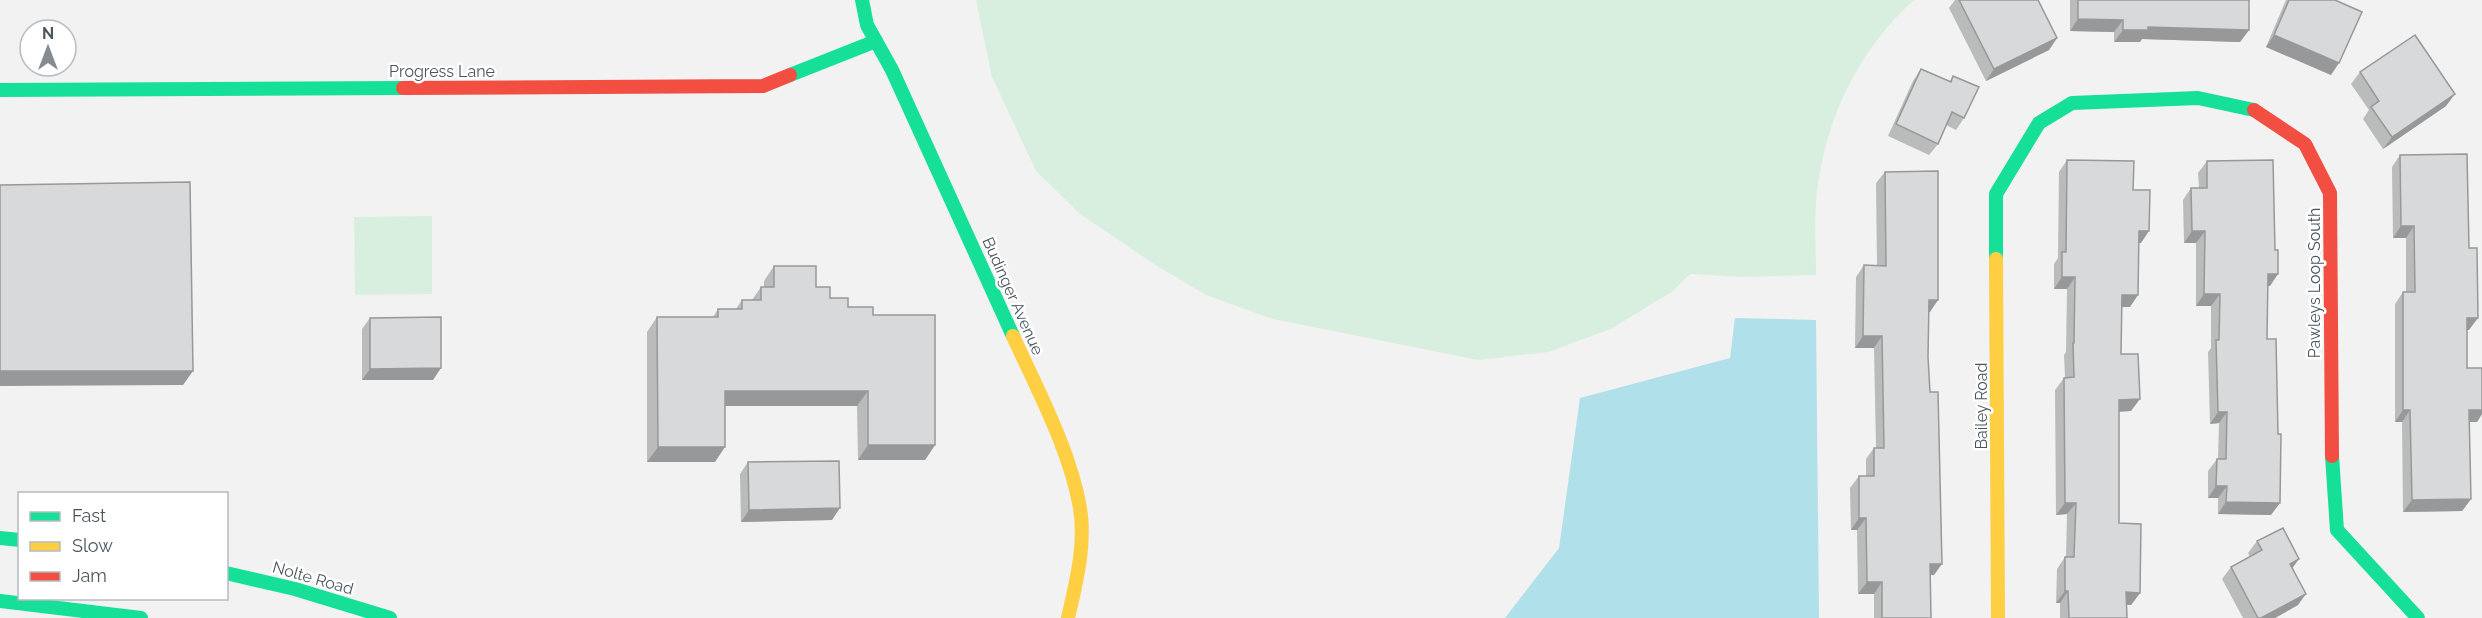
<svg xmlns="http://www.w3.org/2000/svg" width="2482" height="618" font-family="Raleway,sans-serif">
<rect width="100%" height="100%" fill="#f2f2f2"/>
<g fill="#d8efe0">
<path d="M976 0H1914C1858 50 1826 118 1817 192 1814 219 1816 248 1816 275L1740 277 1690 274 1673 291 1611 329 1548 352 1478 360 1273 319 1206 295 1154 264 1080 214 1036 171 992 77Z"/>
<path d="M432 216V294L355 295 354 217Z"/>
</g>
<path fill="#b0e0ea" d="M1735 318 1816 320 1819 618H1505L1559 548 1580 398 1730 358Z"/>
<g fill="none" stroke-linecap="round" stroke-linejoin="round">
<g stroke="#16e098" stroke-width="14">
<path d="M862 0 867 25 892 70 1013 336"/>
<path d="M790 75 876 41"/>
<path d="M0 90 403 88"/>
<path d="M1996 259V194L2039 123 2072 103 2198 98 2254 110"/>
<path d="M2332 456 2337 530 2418 618"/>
<path d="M0 538 20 540"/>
<path d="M226 573 295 589 390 618"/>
<path d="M0 601 141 618"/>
</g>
<g stroke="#ffcf43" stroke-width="14">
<path d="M1996 259 1998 618"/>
<path d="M1013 336C1037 389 1070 450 1080 508 1086 545 1076 583 1068 618"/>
</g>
<g stroke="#f24e42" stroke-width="14">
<path d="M403 88 763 86 790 75"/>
<path d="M2254 110 2305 144 2330 193 2332 456"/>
</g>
</g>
<g fill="#babbbb">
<path d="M1955 0H2038L2057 38 2049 50 1986 81 1949 8Z"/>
<path d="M2070 0H2249V30L2240 42 2142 39 2140 42H2114V32L2070 31Z"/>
<path d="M2286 0H2335L2331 75 2266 47Z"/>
<path d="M1921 69 1949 82 1953 76 1964 118 1956 130 1946 125 1938 144 1929 155 1888 136 1913 81Z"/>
<path d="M2360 72 2446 106 2383 149 2363 119 2369 110 2351 84Z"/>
<path d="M2400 155 2469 330H2467V368H2482V414L2477 422H2469L2471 499 2462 511 2403 512 2402 422H2395V304L2403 292H2406V238H2393L2392 167Z"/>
<path d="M2067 160 2133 190 2141 243H2139L2130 307H2122L2121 354 2131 411 2119 412V523L2140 593 2131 605H2126L2127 618H2060V603H2056L2057 569 2065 557H2066L2067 514 2056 515 2055 390 2064 378H2065L2064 355 2066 352 2067 289H2054V264L2058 258 2059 172Z"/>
<path d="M2207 161 2270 286H2268L2267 339 2271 515 2218 514V498H2208V471L2217 459H2218L2219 423 2210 424 2208 352 2211 348V306H2196V243H2184L2183 200 2191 188H2199L2198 173Z"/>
<path d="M1885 172 1930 312H1929L1928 357 1934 575H1930L1931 618H1874V594H1858L1857 530H1851L1850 488 1859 476H1866V459L1874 448H1876L1874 348H1855L1856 277 1864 265H1877L1876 183Z"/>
<path d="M774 266 816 287 830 298 848 307 873 315 935 445 925 460H858L857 406H725L715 462H647V332L657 317H713L718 309H736L742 300H752L761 287H764V281Z"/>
<path d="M370 318 433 380H362V329Z"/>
<path d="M748 462 832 520 741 522 740 474Z"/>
<path d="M2257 541 2293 568 2298 605 2275 618H2243L2222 579 2231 567 2250 557 2248 553Z"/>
</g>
<g fill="#979899">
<path d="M2078 19 2123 20 2114 32 2070 31Z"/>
<path d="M2148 27 2249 30 2240 42 2142 39 2140 42H2114L2123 30Z"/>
<path d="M2274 35 2339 63 2331 75 2266 47Z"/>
<path d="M2057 38 2049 50 1986 81 1994 69Z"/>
<path d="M2455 94 2446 106 2383 149 2392 137Z"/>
<path d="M2401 226H2414L2406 238H2393Z"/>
<path d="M2139 231H2149L2141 243H2131Z"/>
<path d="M2192 231H2205L2196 243H2184Z"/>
<path d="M2268 274H2278L2270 286H2259Z"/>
<path d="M2062 277H2075L2067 289H2054Z"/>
<path d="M2204 294H2220L2211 306H2196Z"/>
<path d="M2122 295H2138L2130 307H2114Z"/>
<path d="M1929 300H1938L1930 312H1921Z"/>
<path d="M2467 318H2478L2469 330H2459Z"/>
<path d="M1863 336H1882L1874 348H1855Z"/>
<path d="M441 368 433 380H362L370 369Z"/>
<path d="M0 371H193L183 385 0 386Z"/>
<path d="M725 391H868L857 406H715Z"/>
<path d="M2140 399 2131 411 2110 412 2119 400Z"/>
<path d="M2403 410H2410L2402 422H2395Z"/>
<path d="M2469 410H2482V414L2477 422H2461Z"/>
<path d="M2218 412H2227L2219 423 2210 424Z"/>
<path d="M868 445H935L925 460H858Z"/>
<path d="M658 447H725L715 462H647Z"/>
<path d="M2216 486H2227L2218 498H2208Z"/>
<path d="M2471 499 2462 511 2403 512 2412 500Z"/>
<path d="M2226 502 2280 503 2271 515 2218 514Z"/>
<path d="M2065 503H2076L2067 514 2056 515Z"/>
<path d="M840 508 832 520 741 522 749 510Z"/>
<path d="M1859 518H1866L1857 530H1851Z"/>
<path d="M2299 559 2291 570 2290 564Z"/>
<path d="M1930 564H1942L1934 575H1921Z"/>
<path d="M1867 582H1882L1874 594H1858Z"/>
<path d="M2065 591H2068L2060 603H2056Z"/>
<path d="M2126 592 2140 593 2131 605 2118 604Z"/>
<path d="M2306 594 2298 605 2275 618H2261Z"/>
</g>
<g fill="#d8d9da" stroke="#979899" stroke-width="1.5">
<path d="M1959 0H2038L2057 38 1994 69Z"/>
<path d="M2078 0H2249V30L2148 27V30H2123V20L2078 19Z"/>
<path d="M2289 0H2335L2362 12 2339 63 2274 35Z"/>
<path d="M2415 35 2455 94 2392 137 2371 107 2379 101 2360 72Z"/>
<path d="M1921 69 1951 82 1953 76 1979 87 1964 118 1952 112 1938 144 1896 124Z"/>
<path d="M2467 154 2469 248H2477L2478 318H2467V368H2482V410H2469L2471 499 2412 500 2410 410H2403V292H2415L2414 226H2401L2400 155Z"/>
<path d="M2067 160 2134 161 2133 190H2150L2149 231H2139L2138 295H2122L2121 354H2138L2140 399 2119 400V523L2141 524 2140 593 2126 592 2127 618H2069L2068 591H2065V557H2074L2076 503H2065L2064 378 2074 377 2073 343H2074L2075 277H2062V252H2066Z"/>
<path d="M2273 160 2275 250H2278V274H2268L2267 339H2276L2278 434H2281L2280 503 2226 502 2227 486H2216L2217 459H2226L2227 412H2218L2216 340H2219L2220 294H2204L2205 231H2192L2191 188H2207V161Z"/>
<path d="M1938 171V300H1929L1928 357 1930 392H1938L1942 564H1930L1931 618H1882V582H1867L1866 518H1859V476H1874V448H1884L1882 336H1863L1864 265 1886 266 1885 172Z"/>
<path d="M190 182 193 371H0V185Z"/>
<path d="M774 266H816V287H830V298H848V307H873V315H935V445H868V391H725V447H658L657 317H718V309H742V300H761V287H774Z"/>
<path d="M441 317V368L370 369V318Z"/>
<path d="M839 461 840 508 749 510 748 462Z"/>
<path d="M2283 528 2299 559 2290 564 2306 594 2261 618H2258L2231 567 2262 550 2257 541Z"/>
</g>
<g text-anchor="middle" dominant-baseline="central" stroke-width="5" stroke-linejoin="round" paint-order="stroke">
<g font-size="16" fill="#4a555d" stroke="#fff">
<text x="442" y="71">Progress Lane</text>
<text transform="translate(2314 283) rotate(-90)">Pawleys Loop South</text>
<text transform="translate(1013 296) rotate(66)">Budinger Avenue</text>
<text transform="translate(1981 406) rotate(-90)">Bailey Road</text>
<text transform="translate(313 578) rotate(16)">Nolte Road</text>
</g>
</g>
<rect x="18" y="492" width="210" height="108" fill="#ffffff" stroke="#b7bbbe" stroke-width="1.5"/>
<rect x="30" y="512" width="30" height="9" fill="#16e098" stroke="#b7bbbe" stroke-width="1.5"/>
<text x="72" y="522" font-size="18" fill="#4a555d">Fast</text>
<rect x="30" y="542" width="30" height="9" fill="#ffcf43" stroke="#b7bbbe" stroke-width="1.5"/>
<text x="72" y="552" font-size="18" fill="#4a555d">Slow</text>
<rect x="30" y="572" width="30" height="9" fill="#f24e42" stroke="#b7bbbe" stroke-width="1.5"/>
<text x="72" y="582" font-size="18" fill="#4a555d">Jam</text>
<g transform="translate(48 48)"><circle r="28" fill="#ffffff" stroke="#b7bbbe" stroke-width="1.5"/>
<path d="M0-4.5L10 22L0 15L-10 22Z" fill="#858c91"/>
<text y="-9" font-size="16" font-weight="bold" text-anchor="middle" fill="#4a555d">N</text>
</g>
</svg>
